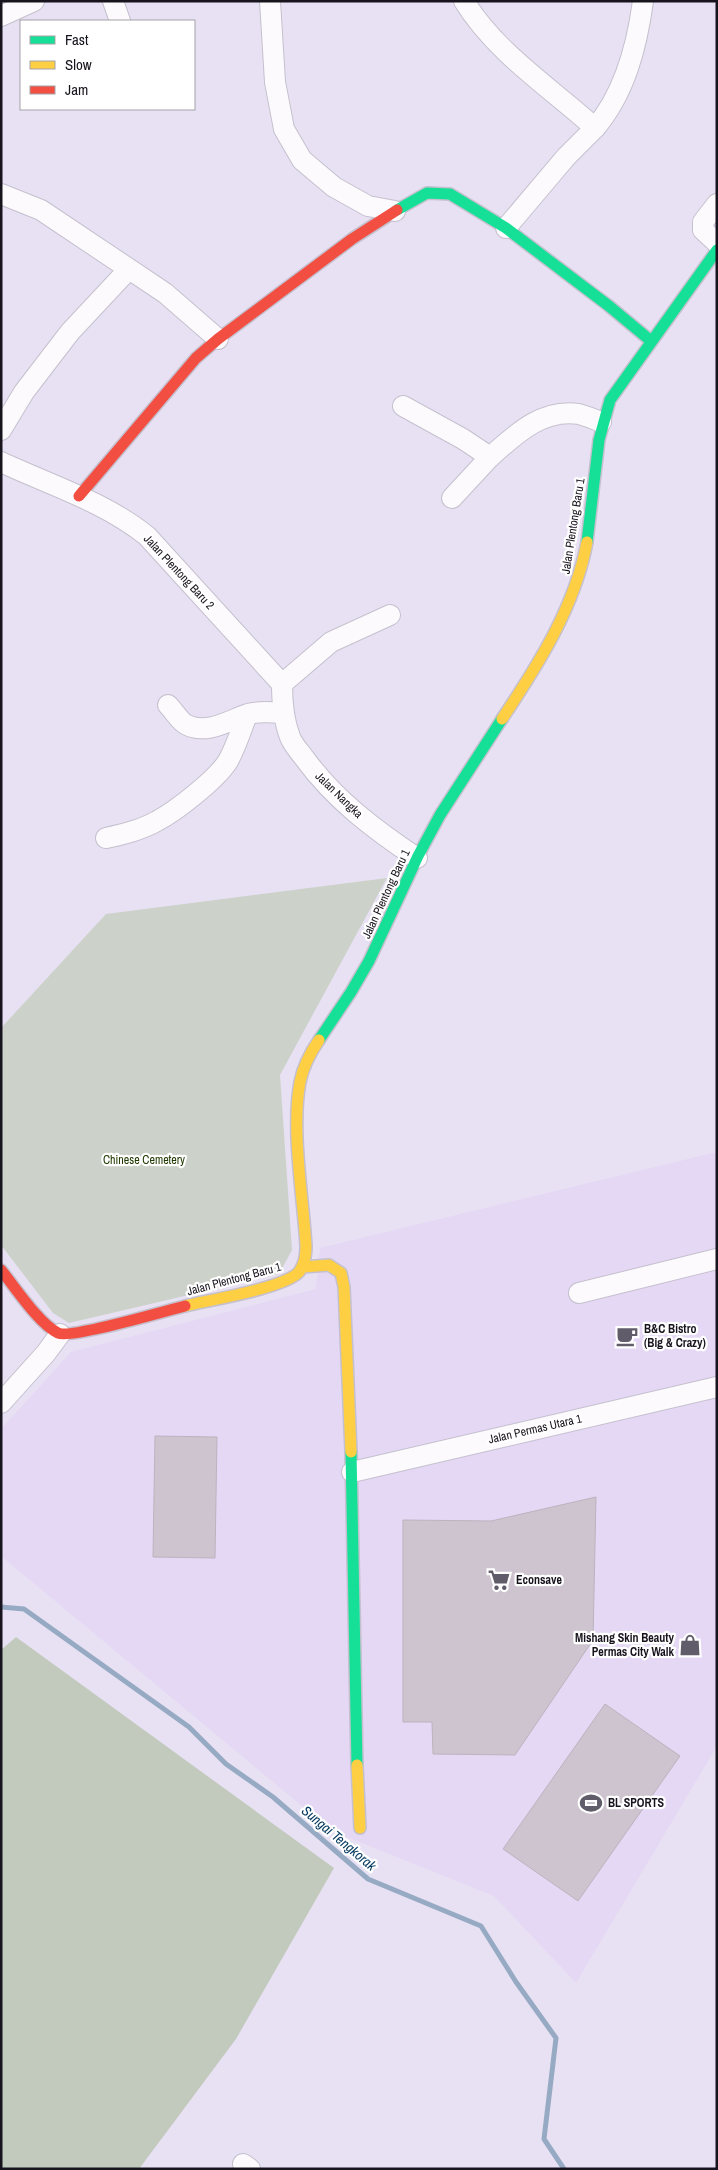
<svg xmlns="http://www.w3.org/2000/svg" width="718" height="2170" font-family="'Archivo Narrow',sans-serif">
<rect width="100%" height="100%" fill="#e8e1f3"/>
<path fill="#e4d8f5" d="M717 1152V1746L576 1983 494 1896 332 1831 1 1556V1429L71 1352 316 1289 320 1248Z"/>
<path fill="#ccd2ca" d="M387 878 280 1075 292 1250 279 1274 69 1323 53 1313 1 1245V1028L106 914Z"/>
<path fill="#c2cabe" d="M16 1637 334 1868 236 2039 139 2169H1V1650Z"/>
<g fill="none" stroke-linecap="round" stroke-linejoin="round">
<path stroke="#96aac3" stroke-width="5" d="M1 1607 24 1609 189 1727 226 1764 273 1797 368 1879 481 1926 516 1982 556 2038 544 2139 564 2169"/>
</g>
<g fill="#cec4d0" stroke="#bbb3be">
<path d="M155 1436 217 1437 215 1558 153 1557Z"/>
<path d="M596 1497 593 1640 515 1755 433 1754 432 1722H403V1520L491 1521Z"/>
<path d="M605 1704 680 1756 578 1901 503 1849Z"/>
</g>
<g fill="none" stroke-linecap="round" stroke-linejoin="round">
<g stroke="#c5c0ce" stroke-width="22">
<g id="street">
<path d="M113 1 120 21"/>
<path d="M270 1 275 82 284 129 302 160 334 187 368 206 395 211"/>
<path d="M464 1C496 53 551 88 595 128L566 157 506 228"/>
<path d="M1 16 34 1"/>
<path d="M595 128C625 93 637 46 643 1"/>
<path d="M1 194 41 210 165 293 218 339"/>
<path d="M717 204 703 222V230L717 243"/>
<path d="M403 406 463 439 490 457C515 435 542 408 579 414 586 416 594 419 601 422"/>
<path d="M1 430 24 392 70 332 128 270"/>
<path d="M1 462C50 485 105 502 147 536L282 684"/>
<path d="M452 498 490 457"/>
<path d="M282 684C282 702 283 719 290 737 293 745 300 752 305 759 335 800 375 830 417 858"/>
<path d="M282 684 331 642 390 615"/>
<path d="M168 705C174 711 180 722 187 725 207 735 230 720 248 714 259 711 271 712 283 713"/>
<path d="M106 838C124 834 141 830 157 821 176 811 217 779 228 761 236 747 241 730 247 715"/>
<path d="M579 1293 717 1259"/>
<path d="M1 1403 46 1353 60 1334"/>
<path d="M352 1472 717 1387"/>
<path d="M243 2164 250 2169"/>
</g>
</g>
<g stroke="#c5c0ce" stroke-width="14">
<g id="fast">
<path d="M397 210 427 193 450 194 506 228 609 306 651 341"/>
<path d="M587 542 599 440 610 400 717 250"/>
<path d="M319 1040 351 992 369 961 418 856 440 815 502 719"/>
<path d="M351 1452 357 1765"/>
</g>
</g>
<g stroke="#c5c0ce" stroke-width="14">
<g id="slow">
<path d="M502 719C538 665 575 607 587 542"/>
<path d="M303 1267 329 1265 341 1273 344 1287 351 1452"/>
<path d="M185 1306C209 1300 285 1288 299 1272 305 1264 306 1255 306 1246 303 1195 291 1131 300 1082 303 1067 310 1053 319 1040"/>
<path d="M357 1765 360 1828"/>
</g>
</g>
<g stroke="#c5c0ce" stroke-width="14">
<g id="jam">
<path d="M79 496 196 358 218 339 352 239 397 210"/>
<path d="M1 1270C15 1287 39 1324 58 1333 71 1339 165 1311 185 1306"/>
</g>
</g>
<use href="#street" stroke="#fcfafd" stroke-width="20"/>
<use href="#fast" stroke="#16e098" stroke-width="11"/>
<use href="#slow" stroke="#ffcf43" stroke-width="11"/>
<use href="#jam" stroke="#f24e42" stroke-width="11"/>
</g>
<defs>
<g id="cafe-bare" transform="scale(1.725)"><path d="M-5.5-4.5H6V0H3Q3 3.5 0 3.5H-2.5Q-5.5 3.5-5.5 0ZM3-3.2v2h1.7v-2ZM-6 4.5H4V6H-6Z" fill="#615c69" stroke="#fff" stroke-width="2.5" paint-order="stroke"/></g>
<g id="supermarket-bare" transform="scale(1.725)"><path d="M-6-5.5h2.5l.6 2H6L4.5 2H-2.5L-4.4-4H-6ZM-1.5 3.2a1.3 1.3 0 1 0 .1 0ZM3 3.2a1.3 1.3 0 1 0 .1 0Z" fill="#615c69" stroke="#fff" stroke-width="2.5" paint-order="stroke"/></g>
<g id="shop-bare" transform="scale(1.725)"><path d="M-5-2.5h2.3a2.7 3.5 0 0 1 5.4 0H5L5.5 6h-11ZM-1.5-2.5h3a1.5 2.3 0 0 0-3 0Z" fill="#615c69" stroke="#fff" stroke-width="2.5" paint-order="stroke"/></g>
<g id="stadium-bare" transform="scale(1.725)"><path d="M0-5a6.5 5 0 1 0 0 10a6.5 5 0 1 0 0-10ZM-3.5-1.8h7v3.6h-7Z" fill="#615c69" stroke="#fff" stroke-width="2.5" paint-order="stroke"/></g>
</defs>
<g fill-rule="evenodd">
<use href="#cafe-bare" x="627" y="1336"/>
<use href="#supermarket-bare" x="499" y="1580"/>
<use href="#shop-bare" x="690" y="1645"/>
<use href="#stadium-bare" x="591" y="1803"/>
</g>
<g text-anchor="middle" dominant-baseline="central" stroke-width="4.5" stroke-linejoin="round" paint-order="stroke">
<g font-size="12" fill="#18141e" stroke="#fff">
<text transform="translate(573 526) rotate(-81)">Jalan Plentong Baru 1</text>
<text transform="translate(179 572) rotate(47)">Jalan Plentong Baru 2</text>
<text transform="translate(339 795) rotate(44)">Jalan Nangka</text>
<text transform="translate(386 894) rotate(-65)">Jalan Plentong Baru 1</text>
<text transform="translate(234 1279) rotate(-15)">Jalan Plentong Baru 1</text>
<text transform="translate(535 1429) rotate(-13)">Jalan Permas Utara 1</text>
</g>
<g font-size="12" fill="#213900" stroke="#fff">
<text x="144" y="1160">Chinese Cemetery</text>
</g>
<g font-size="12" font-weight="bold" fill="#18141e" stroke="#fff" text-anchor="start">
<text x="644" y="1329">B&amp;C Bistro<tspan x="644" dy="14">(Big &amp; Crazy)</tspan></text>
<text x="516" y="1580">Econsave</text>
<text x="674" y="1638" text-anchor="end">Mishang Skin Beauty<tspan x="674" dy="14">Permas City Walk</tspan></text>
<text x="608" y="1803">BL SPORTS</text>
</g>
<g font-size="14" font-style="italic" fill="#01375e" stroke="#fff">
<text transform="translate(339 1838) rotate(40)">Sungai Tengkorak</text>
</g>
</g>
<rect width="718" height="2170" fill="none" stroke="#18141e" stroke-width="5"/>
<rect x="20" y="20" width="175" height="90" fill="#ffffff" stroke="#a3a1a5"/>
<rect x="30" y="36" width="25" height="8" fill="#16e098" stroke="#a3a1a5"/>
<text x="65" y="45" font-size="15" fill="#18141e">Fast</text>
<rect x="30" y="61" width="25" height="8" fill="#ffcf43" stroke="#a3a1a5"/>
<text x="65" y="70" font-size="15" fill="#18141e">Slow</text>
<rect x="30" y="86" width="25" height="8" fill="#f24e42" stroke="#a3a1a5"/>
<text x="65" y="95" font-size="15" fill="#18141e">Jam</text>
</svg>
